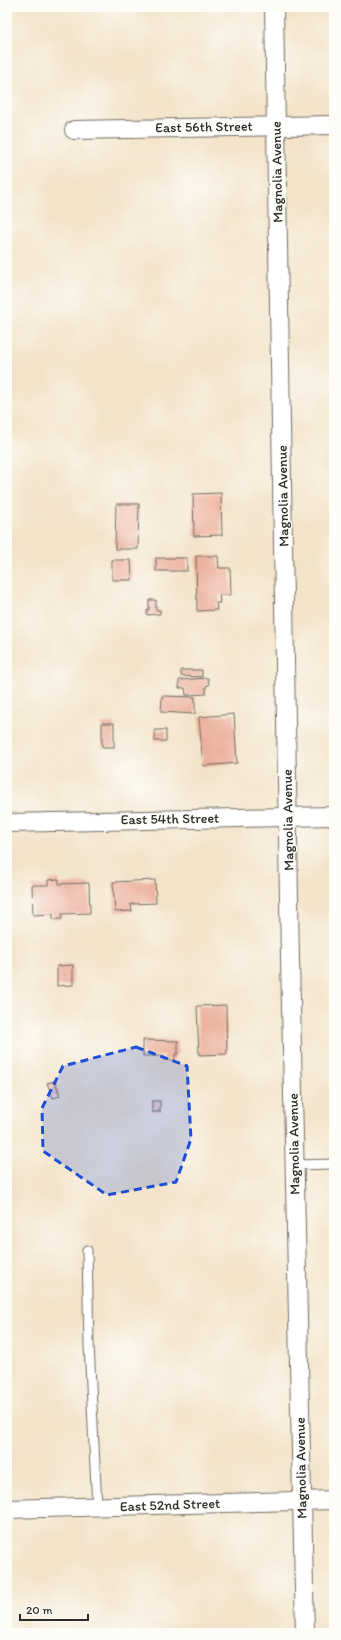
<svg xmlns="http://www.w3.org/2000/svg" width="341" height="1640" font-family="Itim,sans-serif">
<rect width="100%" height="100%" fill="#fdfcf7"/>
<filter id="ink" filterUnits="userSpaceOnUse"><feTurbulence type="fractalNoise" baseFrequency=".025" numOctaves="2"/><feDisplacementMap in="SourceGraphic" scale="8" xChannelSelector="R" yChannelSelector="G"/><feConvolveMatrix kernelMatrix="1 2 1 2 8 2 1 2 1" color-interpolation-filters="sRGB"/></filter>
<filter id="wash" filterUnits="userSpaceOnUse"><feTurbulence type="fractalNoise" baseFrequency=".012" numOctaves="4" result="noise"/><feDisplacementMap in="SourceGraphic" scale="16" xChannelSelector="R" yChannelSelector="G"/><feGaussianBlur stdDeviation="0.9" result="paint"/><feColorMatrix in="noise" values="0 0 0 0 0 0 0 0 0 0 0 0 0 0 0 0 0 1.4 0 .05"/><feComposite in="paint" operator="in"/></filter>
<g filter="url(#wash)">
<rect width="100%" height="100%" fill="#f3e3c9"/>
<g id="blocks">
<g fill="#ecb19e">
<path d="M221 493 222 535 194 536 193 494Z"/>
<path d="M116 504H139L138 549H115Z"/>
<path d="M196 556H218L219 568H230L231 595H219L220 603H216L217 610 197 611Z"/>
<rect x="156" y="558" width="31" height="13"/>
<path d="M112 560H131L132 580H112Z"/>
<path d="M149 600H156V610H160V614L147 615V610H149Z"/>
<path d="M181 670H202V677L181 676Z"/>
<path d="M208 678 209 685 206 686V694L186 695 185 688H179V680Z"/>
<path d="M162 696 195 697V714L161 712Z"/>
<path d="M234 714 237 763 203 766 199 717Z"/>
<rect x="102" y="723" width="12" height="24"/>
<rect x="155" y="730" width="11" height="11"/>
<path d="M59 879V884L89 883 90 913 62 914V919H53V914L33 915 32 885H48V880Z"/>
<path d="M155 880 156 903 131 904 132 911 115 912 113 882Z"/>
<path d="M73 965V985L57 986V966Z"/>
<path d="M226 1005 227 1054 199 1055 197 1006Z"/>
<path d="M143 1040 178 1041V1054H175V1060H164V1056H143Z"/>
<path d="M55 1081 60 1096 53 1098 47 1083Z"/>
<rect x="152" y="1101" width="8" height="11"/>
</g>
</g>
</g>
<g filter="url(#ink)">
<use href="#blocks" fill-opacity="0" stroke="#716b62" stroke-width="1"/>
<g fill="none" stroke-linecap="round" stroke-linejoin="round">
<g stroke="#716b62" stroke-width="11">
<g id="lane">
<path d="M294 1165 334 1164"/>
<path d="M87 1250 89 1344 97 1507"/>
</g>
</g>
<g stroke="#716b62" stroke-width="20">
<g id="street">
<path d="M274 7 290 959 305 1633"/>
<path d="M74 130 334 125"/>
<path d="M7 823 334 816"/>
<path d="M7 1509 334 1500"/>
</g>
</g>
<use href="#lane" stroke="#fff" stroke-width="9"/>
<use href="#street" stroke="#fff" stroke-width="18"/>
</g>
</g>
<path fill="#1d4ed8" fill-opacity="0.2" stroke="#1d4ed8" stroke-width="3" stroke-dasharray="8 5" stroke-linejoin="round" d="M136 1047 187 1066 191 1139 176 1182 107 1195 43 1151 42 1108 63 1066Z"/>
<g text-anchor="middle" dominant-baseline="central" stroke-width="3" stroke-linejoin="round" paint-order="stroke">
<g font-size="14" fill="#2b2b2b" stroke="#fdfcf7">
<text transform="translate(204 127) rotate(-1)">East 56th Street</text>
<text transform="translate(277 172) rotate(-91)">Magnolia Avenue</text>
<text transform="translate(283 496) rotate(-91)">Magnolia Avenue</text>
<text transform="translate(170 819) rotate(-1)">East 54th Street</text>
<text transform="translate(288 820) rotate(-91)">Magnolia Avenue</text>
<text transform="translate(294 1144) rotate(-91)">Magnolia Avenue</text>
<text transform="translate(301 1468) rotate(-91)">Magnolia Avenue</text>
<text transform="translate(170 1505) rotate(-2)">East 52nd Street</text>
</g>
</g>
<rect width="341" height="1640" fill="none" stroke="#fdfcf7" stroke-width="24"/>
<path d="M20 1614v6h68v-6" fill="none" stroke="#2b2b2b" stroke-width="2"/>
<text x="26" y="1614" font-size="12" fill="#2b2b2b" stroke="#fdfcf7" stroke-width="3" paint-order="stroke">20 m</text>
</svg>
